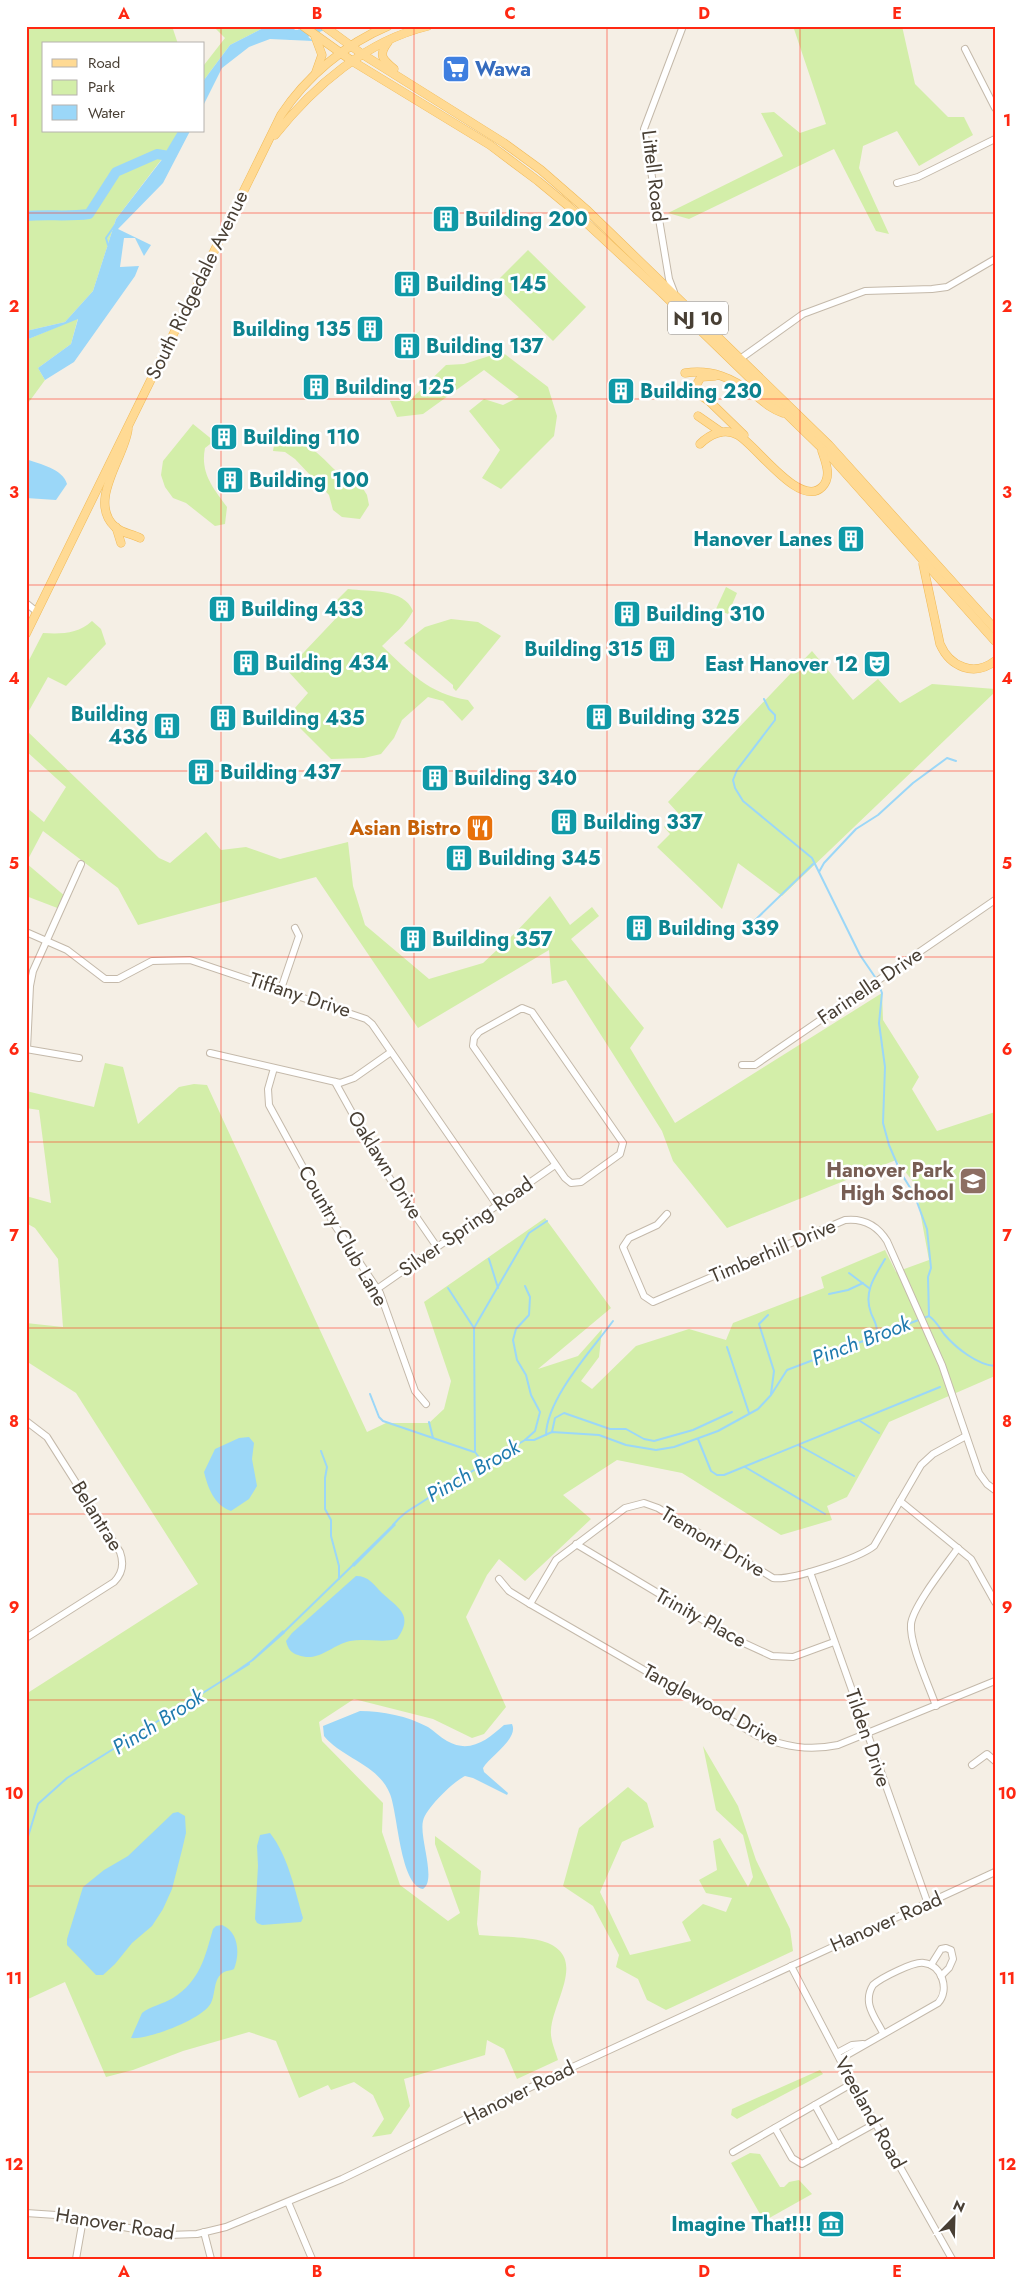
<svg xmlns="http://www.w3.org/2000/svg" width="1021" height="2285" font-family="Jost,sans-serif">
<rect width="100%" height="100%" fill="#f5efe5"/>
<g fill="#d3eea9">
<path d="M26 26H172L178 44H44V131H178L174 143 116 219 93 291 65 322 26 331Z"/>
<path d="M213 26H267L230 45 204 80V65L225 38Z"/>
<path d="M793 26H902L915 84 948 117H964L973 135 919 166 897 131 863 146 859 168 889 234 876 231 834 149 689 219 668 213 783 156 761 113 774 112 800 133 826 124Z"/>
<path d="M528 250 586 307 553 341 494 284Z"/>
<path d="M78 318 71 344 38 368 45 380 26 406V340Z"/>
<path d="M502 352 548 387 557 416 554 436 501 489 482 478 500 450 469 411 484 399 503 405 519 397 484 370 423 414 397 417 390 401H409L446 365 464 364Z"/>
<path d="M193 424 214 441 205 448C200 473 213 488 227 507L225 524 215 526 186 503 173 498 165 487 161 475 163 461Z"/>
<path d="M276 434 291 445C316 441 326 467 345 477 348 479 354 478 357 479L367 495 369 505 360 519 342 517 333 510 329 495 295 459 285 452 273 451Z"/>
<path d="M726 587 737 593 728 614 716 609Z"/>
<path d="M348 589C369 592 404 588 413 611 405 626 394 634 382 646 409 672 429 694 468 700L474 708 462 721 443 701 428 697 402 720 394 738 381 754 364 758 331 759 288 716 308 693 287 670 341 613 335 602Z"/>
<path d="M451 619 478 622 501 636 456 691 453 688V685L404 643 425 627Z"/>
<path d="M92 621 101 629 106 644 66 686 48 677 26 716V666L43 633C61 634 78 634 92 621Z"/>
<path d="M812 651 853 700 878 679 900 703 932 684 995 689V692L782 896 738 863 722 909 657 847 670 834 664 827 678 813 668 802Z"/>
<path d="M26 730 159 858 170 863 206 832 221 850 246 847 280 859 348 842 353 886 365 925 429 979 483 963 515 933 550 896 570 925 592 907 599 916 571 939 644 1028 630 1048 675 1123 882 993 883 1020 919 1077 912 1089 937 1131 995 1112V1376L889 1422 847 1497 827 1506 832 1520 781 1535 682 1473 617 1460 563 1495 591 1519 525 1581 499 1559 487 1575 466 1617 506 1707 484 1734 472 1738 433 1719 354 1699 319 1722 322 1741 383 1803 382 1832 400 1885 448 1921 460 1913 435 1844V1836L481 1871 477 1924 479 1935C498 1937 527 1936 545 1942 588 1957 553 2000 551 2030 550 2039 555 2050 558 2060L517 2079 504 2049 487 2040 485 2055 404 2079 410 2106 391 2134 372 2137 384 2119 373 2095 354 2082 331 2090 328 2085 299 2098 276 2041 249 2032 183 2051 133 2070 106 2077 65 1982 26 2000V1694L198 1584 76 1393 26 1361V1323L63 1327 58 1259 35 1228 26 1223V1196L51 1203 39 1110 26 1108V1091L94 1107 105 1063 123 1067 138 1124 179 1087 194 1084 207 1085 367 1432 386 1423H429L444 1409 451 1381 424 1302 545 1218 611 1308 538 1369 578 1356 602 1329 599 1357 581 1381 592 1389 636 1346 689 1329 726 1340 733 1323 824 1288 821 1277 885 1250 896 1272 929 1260 915 1184 896 1160 727 1228 673 1161 662 1131 566 980 552 984 549 950 418 1028 316 877 138 925 118 888 43 831 26 863V807L44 822 66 787 26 751Z"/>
<path d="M26 863 66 897 60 909 26 896Z"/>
<path d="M703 1746 738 1806 756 1860 790 1929 793 1951 666 2010 647 2000 638 1979 616 1967 619 1955 593 1906 563 1886 579 1828 628 1787 647 1803 654 1827 622 1842 600 1892 630 1955 691 1941 682 1922 703 1904 726 1912 732 1898 706 1893 699 1880 717 1870 713 1841 720 1838 748 1887 753 1877 743 1835 716 1810Z"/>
<path d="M820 2070 823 2074 737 2119 731 2115 732 2109Z"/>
<path d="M750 2153 760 2154 780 2187H784L789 2182 799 2180 812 2194 764 2221 731 2163Z"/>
</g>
<g fill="#9bd7f8">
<path d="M267 26H289L297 31 299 29 313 41 270 39 249 47 222 68 204 104V80L230 45Z"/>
<path d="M178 131H190L163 183 118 229 151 245 144 256 135 238H124L120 267 139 266 135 276 74 362 45 380 38 368 71 344 78 319 26 340V331L65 322 93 291 116 219 174 144Z"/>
<path d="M26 459C40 464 63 469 67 484L56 500 26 498Z"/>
<path d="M249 1437 254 1443 252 1459 257 1486 249 1499 231 1511C214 1505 208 1488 204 1472L215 1449 239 1438Z"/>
<path d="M394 1523 396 1525 354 1567 352 1564Z"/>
<path d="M356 1576C369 1576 373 1584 382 1593 397 1607 415 1615 397 1639 381 1643 366 1638 350 1641 331 1645 319 1663 298 1655 291 1653 288 1649 286 1641L292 1633Z"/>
<path d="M283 1630 285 1633 253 1661 221 1681 251 1660Z"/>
<path d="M360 1711C383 1711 407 1716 428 1727 434 1731 440 1737 447 1741 470 1754 487 1740 504 1725L512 1724C519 1739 490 1756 483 1768L484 1772 508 1793 507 1795 473 1778 465 1776C453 1782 426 1808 423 1821 419 1838 437 1880 423 1889 400 1885 398 1814 390 1794 378 1764 343 1759 324 1736L323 1726Z"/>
<path d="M178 1812 185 1816 186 1833 182 1850 172 1889 163 1909 152 1926 132 1943 115 1964 103 1975H96L67 1945V1939L83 1887 104 1870 128 1856 173 1813Z"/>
<path d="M270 1833C288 1856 295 1890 303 1918L301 1922 262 1925 257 1923 255 1919 258 1866 257 1846 260 1835Z"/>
<path d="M222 1925C239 1932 240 1954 234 1969 231 1971 228 1970 224 1972 213 1978 216 1993 211 2003 203 2019 148 2040 131 2038L142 2013C151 2006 163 2004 173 1998 200 1981 205 1957 213 1929L216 1926Z"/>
</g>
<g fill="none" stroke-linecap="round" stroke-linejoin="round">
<g stroke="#9bd7f8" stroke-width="2">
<path d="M108 245 106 238 115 225"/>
<path d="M764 699 769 709 775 715V720L737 770 733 780 735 788 743 801 812 858 860 955 875 977"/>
<path d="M819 872 824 863 856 829 878 815 913 783 947 758 956 761"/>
<path d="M747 928 813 864"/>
<path d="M879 985 882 993 879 1023 885 1067 883 1123 889 1145 901 1173 914 1194 927 1229 931 1268 928 1277 929 1316"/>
<path d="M489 1259 498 1288"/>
<path d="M849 1273 869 1288"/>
<path d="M448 1288 474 1328"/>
<path d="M829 1294 848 1290 863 1283"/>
<path d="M768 1315 759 1324 774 1371 771 1394"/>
<path d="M877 1335C878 1325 874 1321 871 1313 863 1292 875 1276 885 1259"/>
<path d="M727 1347 749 1413"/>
<path d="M370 1394 379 1417 383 1421 474 1452"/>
<path d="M860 1421 879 1433"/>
<path d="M429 1422 433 1438"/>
<path d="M552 1432 555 1418 564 1413 610 1429H626L644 1439 654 1441 693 1430 732 1412"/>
<path d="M546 1435C547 1398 591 1351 613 1321"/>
<path d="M698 1439 711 1471 717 1475H724L940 1387"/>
<path d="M525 1440 535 1431 540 1412 531 1395 526 1375 517 1360 513 1340 516 1329 529 1315 530 1297 525 1286"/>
<path d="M798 1445 854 1476"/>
<path d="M321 1451 327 1467 325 1478V1509L331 1520V1536L339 1566V1579"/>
<path d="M484 1464 475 1452 474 1328 529 1233 547 1221"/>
<path d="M745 1467 825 1514"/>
<path d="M393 1525C407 1508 419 1506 435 1493L525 1440H534L552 1432 599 1435 626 1445 656 1450 674 1447 718 1431 758 1409 771 1395 787 1370 929 1316C936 1321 939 1327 944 1334 955 1347 977 1365 995 1366"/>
<path d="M284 1632 354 1564"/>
<path d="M26 1843 38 1804 67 1778 249 1664"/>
</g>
<g stroke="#9bd7f8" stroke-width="10">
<path d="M291 35H300L321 26"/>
<path d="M26 216C48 214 68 217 89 214L116 172 157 154 169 156 184 131"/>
</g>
<g stroke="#c4b9aa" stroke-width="8">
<g id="minor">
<path d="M965 49 995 108"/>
<path d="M897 183 918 177 995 139"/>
<path d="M674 292 669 279 644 129 683 26"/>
<path d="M740 359 803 314 865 291 932 289 947 287 995 259"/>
<path d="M26 603 37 612"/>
<path d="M26 932 67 950 105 979H118L152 961 190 960 366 1019 372 1024 497 1205"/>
<path d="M281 989 299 936 295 928"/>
<path d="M522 1008 532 1012 623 1143 620 1154 581 1182 571 1183 565 1178 473 1046 474 1038 479 1032Z"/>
<path d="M26 1049 79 1058"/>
<path d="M27 1049 30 986 33 971 81 864"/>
<path d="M210 1053 340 1083 354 1078 391 1052"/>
<path d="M742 1065H755L995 900"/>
<path d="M274 1068 268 1089 269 1105 334 1224 380 1293 415 1391 426 1404"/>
<path d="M335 1082 382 1167 437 1247"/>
<path d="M667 1214 657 1225 629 1238 623 1247 644 1296 653 1302 845 1220C863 1218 877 1225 887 1241L942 1365 979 1473 987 1484 995 1490"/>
<path d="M377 1289 555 1165"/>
<path d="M26 1421 47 1437 120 1552C124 1563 123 1573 114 1582L26 1638"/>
<path d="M900 1501 971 1559 995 1602"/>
<path d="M576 1544 733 1638 772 1656 793 1657 834 1642"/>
<path d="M810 1572 928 1904"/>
<path d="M499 1579 509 1591 530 1604 758 1736C785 1747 809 1751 838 1745L995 1681"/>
<path d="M530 1604 556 1560 625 1508 644 1503 658 1508 773 1578C791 1581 859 1558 874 1546L921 1465 933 1454 966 1436"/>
<path d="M936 1706C929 1686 909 1643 911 1624 913 1606 946 1565 958 1548"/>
<path d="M972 1765 987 1754 995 1761"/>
<path d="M931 1965 941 1949 946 1948 951 1950 953 1959 949 1968 941 1976"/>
<path d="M791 1966 847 2073 952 2259"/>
<path d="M837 2053 852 2045 863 2044"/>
<path d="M840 2059 938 2003C950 1990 942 1965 924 1963 914 1961 881 1978 873 1985 862 2003 875 2017 883 2033"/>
<path d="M815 2105 837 2145"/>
<path d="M775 2128 792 2158 802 2164 876 2123"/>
<path d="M733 2152 853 2083"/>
<path d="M288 2202 312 2259"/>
<path d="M26 2213 56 2215 168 2235 197 2234 226 2227 342 2179 566 2070 995 1872"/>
<path d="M204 2232 211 2259"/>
<path d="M76 2259 83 2219"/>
</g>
</g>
<g stroke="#f1ba57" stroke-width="9">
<g id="major">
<path d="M303 26 352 61 490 145 538 181 567 205 662 293 832 458 995 641"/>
<path d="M324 26 362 54 504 143 541 170 588 211 829 445 995 629"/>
<path d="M315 36 322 55 316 72"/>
<path d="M388 42C378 55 382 59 394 69"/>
<path d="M275 135C314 86 366 41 428 26"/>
<path d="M685 373C712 369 732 378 754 394 764 402 771 409 783 413"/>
<path d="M695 387 701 377 715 376"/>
<path d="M697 393 709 401 744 435"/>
<path d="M698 416 721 432"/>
<path d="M128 429C125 457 87 501 115 527 122 533 132 534 140 538"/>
<path d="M700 444C709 435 724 427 738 435 756 445 800 509 822 487 832 477 826 463 822 451"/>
<path d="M116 527 121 543"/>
<path d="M923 564 940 644C950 667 974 677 995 661"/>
<path d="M26 634 281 115C306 77 345 44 388 26"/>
</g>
</g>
<use href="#minor" stroke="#fff" stroke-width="6"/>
<use href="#major" stroke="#ffda94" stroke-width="8"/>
</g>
<path fill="none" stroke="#ff2812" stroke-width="1" stroke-opacity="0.55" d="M221 26V2259M414 26V2259M607 26V2259M800 26V2259M26 213H995M26 399H995M26 585H995M26 771H995M26 957H995M26 1142H995M26 1328H995M26 1514H995M26 1700H995M26 1886H995M26 2072H995"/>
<defs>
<g id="supermarket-square" transform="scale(1.4375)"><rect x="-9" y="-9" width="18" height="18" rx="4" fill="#3f7fe0" stroke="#fff"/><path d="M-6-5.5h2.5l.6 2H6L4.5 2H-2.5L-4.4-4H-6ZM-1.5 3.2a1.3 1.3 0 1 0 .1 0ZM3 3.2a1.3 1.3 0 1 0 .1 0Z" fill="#fff"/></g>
<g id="building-square" transform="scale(1.4375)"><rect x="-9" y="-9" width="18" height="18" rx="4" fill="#0f9aa8" stroke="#fff"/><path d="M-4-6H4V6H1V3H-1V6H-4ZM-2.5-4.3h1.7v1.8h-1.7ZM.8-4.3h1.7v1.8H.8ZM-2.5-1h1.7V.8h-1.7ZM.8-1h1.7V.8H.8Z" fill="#fff"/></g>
<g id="theatre-square" transform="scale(1.4375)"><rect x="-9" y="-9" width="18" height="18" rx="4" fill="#0f9aa8" stroke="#fff"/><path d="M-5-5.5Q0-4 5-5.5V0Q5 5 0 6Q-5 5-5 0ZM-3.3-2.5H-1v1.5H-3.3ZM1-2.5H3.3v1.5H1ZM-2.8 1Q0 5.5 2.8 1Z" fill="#fff"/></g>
<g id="restaurant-square" transform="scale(1.4375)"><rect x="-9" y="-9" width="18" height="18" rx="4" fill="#e8710a" stroke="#fff"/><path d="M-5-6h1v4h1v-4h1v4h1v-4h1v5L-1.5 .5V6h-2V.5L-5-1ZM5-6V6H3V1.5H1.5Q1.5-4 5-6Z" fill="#fff"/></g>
<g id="school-square" transform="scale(1.4375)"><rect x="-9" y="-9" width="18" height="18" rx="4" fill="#8d6e63" stroke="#fff"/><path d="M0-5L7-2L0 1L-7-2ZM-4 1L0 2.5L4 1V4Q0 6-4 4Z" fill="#fff"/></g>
<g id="museum-square" transform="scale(1.4375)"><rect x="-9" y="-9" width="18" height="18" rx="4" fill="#0f9aa8" stroke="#fff"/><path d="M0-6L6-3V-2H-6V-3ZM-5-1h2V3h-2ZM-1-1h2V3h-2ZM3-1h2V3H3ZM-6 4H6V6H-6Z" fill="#fff"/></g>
</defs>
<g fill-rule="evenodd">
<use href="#supermarket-square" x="456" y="69"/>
<use href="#building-square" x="446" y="219"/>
<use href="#building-square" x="407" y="284"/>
<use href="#building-square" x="370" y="329"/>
<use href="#building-square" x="407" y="346"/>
<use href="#building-square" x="316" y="387"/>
<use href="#building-square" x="621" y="391"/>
<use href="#building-square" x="224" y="437"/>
<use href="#building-square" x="230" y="480"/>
<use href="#building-square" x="851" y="539"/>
<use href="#building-square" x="222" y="609"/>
<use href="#building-square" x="627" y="614"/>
<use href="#building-square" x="662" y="649"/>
<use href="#building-square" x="246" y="663"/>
<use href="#theatre-square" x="877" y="664"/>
<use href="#building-square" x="599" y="717"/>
<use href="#building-square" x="223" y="718"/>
<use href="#building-square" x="167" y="726"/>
<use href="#building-square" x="201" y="772"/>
<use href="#building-square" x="435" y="778"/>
<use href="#building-square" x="564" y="822"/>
<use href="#restaurant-square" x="480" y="828"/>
<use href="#building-square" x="459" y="858"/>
<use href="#building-square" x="639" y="928"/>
<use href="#building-square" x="413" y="939"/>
<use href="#school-square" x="973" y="1181"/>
<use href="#museum-square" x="831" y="2224"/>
</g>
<g text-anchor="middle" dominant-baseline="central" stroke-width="5" stroke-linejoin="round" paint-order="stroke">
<rect fill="#fff" stroke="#7f7971" stroke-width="1" x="668" y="301.5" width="60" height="33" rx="4"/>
<g font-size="19" font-weight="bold" fill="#483f34">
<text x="698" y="318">NJ 10</text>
</g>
<g font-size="20" font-weight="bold" fill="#366cbe" stroke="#fff" text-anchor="start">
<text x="475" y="69">Wawa</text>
</g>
<g font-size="20" fill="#483f34" stroke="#fff">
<text transform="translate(654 176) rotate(83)">Littell Road</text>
<text transform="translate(197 285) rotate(-64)">South Ridgedale Avenue</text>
<text transform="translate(870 986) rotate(-34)">Farinella Drive</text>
<text transform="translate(300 995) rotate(18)">Tiffany Drive</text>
<text transform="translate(385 1165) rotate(58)">Oaklawn Drive</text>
<text transform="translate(466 1227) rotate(-35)">Silver Spring Road</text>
<text transform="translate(343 1236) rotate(60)">Country Club Lane</text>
<text transform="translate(773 1251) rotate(-23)">Timberhill Drive</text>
<text transform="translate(97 1516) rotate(58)">Belantrae</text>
<text transform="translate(713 1542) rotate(31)">Tremont Drive</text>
<text transform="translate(701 1618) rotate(29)">Trinity Place</text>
<text transform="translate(711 1705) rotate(28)">Tanglewood Drive</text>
<text transform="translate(868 1738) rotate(71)">Tilden Drive</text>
<text transform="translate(886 1922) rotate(-24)">Hanover Road</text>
<text transform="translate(519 2093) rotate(-26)">Hanover Road</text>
<text transform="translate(870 2113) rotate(61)">Vreeland Road</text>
<text transform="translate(115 2224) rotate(9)">Hanover Road</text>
</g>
<g font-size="20" font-weight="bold" fill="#0d838f" stroke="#fff" text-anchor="start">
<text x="465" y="219">Building 200</text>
<text x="426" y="284">Building 145</text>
<text x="351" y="329" text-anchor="end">Building 135</text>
<text x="426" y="346">Building 137</text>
<text x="335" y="387">Building 125</text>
<text x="640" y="391">Building 230</text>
<text x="243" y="437">Building 110</text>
<text x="249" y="480">Building 100</text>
<text x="832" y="539" text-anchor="end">Hanover Lanes</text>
<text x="241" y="609">Building 433</text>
<text x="646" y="614">Building 310</text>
<text x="643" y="649" text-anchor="end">Building 315</text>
<text x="265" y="663">Building 434</text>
<text x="858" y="664" text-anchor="end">East Hanover 12</text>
<text x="148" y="714" text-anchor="end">Building<tspan x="148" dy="23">436</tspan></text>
<text x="618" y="717">Building 325</text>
<text x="242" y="718">Building 435</text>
<text x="220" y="772">Building 437</text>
<text x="454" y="778">Building 340</text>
<text x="583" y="822">Building 337</text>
<text x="478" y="858">Building 345</text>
<text x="658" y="928">Building 339</text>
<text x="432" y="939">Building 357</text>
<text x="812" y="2224" text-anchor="end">Imagine That!!!</text>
</g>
<g font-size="20" font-weight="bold" fill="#c56008" stroke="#fff" text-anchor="end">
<text x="461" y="828">Asian Bistro</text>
</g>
<g font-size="20" font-weight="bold" fill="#785e54" stroke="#fff" text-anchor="end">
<text x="954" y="1170">Hanover Park<tspan x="954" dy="23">High School</tspan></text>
</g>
<g font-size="21" font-style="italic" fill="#1f7aae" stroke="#fff">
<text transform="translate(861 1341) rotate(-21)">Pinch Brook</text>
<text transform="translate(473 1471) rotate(-30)">Pinch Brook</text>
<text transform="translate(158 1722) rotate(-32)">Pinch Brook</text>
</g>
</g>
<rect width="1021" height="2285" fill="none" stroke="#ffffff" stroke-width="55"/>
<rect x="42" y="42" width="162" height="90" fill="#ffffff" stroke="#b6b2ae"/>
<rect x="52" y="59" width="25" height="8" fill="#ffda94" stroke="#b6b2ae"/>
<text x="88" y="68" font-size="15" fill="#483f34">Road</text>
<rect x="52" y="80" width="25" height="15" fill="#d3eea9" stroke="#b6b2ae"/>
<text x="88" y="92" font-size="15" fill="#483f34">Park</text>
<rect x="52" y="105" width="25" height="15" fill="#9bd7f8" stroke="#b6b2ae"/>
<text x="88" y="118" font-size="15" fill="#483f34">Water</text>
<g transform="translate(954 2218) rotate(23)" stroke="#ffffff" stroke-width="4" paint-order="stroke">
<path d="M0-4L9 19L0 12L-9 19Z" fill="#483f34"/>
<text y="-8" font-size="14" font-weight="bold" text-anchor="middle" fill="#483f34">N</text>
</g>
<rect x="28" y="28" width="966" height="2230" fill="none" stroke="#ff2812" stroke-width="2"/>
<g font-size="16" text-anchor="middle" font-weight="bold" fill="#ff2812">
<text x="124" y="19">A</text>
<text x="317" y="19">B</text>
<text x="510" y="19">C</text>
<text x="704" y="19">D</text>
<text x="897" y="19">E</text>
<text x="14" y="126">1</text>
<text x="1007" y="126">1</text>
<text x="14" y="312">2</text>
<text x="1007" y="312">2</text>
<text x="14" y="498">3</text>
<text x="1007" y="498">3</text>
<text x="14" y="684">4</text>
<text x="1007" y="684">4</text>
<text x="14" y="869">5</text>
<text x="1007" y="869">5</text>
<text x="14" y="1055">6</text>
<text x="1007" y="1055">6</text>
<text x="14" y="1241">7</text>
<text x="1007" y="1241">7</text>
<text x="14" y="1427">8</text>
<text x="1007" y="1427">8</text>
<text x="14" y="1613">9</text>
<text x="1007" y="1613">9</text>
<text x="14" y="1799">10</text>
<text x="1007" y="1799">10</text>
<text x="14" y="1984">11</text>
<text x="1007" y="1984">11</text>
<text x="14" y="2170">12</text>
<text x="1007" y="2170">12</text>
<text x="124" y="2277">A</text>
<text x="317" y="2277">B</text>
<text x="510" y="2277">C</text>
<text x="704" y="2277">D</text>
<text x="897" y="2277">E</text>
</g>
</svg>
